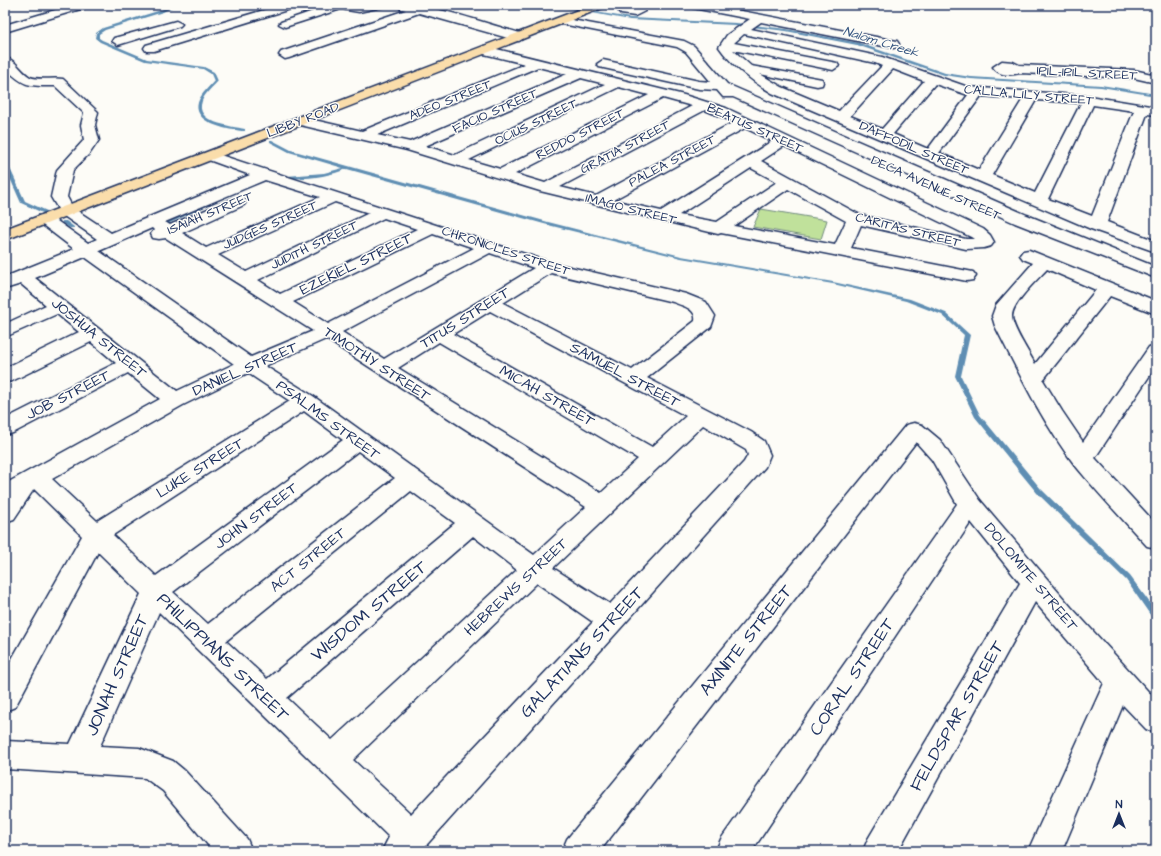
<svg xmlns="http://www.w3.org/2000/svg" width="1161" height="856" font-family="'Architects Daughter',sans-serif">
<rect width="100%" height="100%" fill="#fdfcf7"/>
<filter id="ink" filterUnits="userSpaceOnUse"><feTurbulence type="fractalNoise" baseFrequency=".025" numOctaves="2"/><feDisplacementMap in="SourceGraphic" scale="8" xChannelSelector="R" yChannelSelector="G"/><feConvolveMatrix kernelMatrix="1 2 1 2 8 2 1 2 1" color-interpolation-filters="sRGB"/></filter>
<g filter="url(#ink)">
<path fill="#c0e19b" stroke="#6e887c" d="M761 209 827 220 821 239 753 227Z"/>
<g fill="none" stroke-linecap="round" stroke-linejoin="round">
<g fill="#5e8eb3" fill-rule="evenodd">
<path d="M173 5H176L163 12 105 30 99 34V38L102 40 147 59 204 67 214 72 218 81C213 87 205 93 202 101 194 123 231 126 245 129V131C230 131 189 123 199 100 202 93 209 87 214 81L211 74 203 69 145 61 100 42 95 38 96 33 103 28 161 10Z"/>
<path d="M550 5H556L630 18 736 23 786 29 859 43 945 73 971 77 1101 85 1156 94V96L1101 87 971 79 944 75 857 45 786 31 736 25 630 20Z"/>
<path d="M270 140H272L291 150 548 222 681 256 833 282 910 299 946 313 970 335 961 376 980 415 1041 489 1130 576 1156 611V620L1153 619 1126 580 1037 493 975 417 955 376 964 335 942 315 906 301 833 284 681 258 544 224 347 169C329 176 306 180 286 178V176H287L324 173 343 168 289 152 270 142Z"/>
<path d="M5 161 7 162 25 201 49 212V214H45L21 203 5 167Z"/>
<path d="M238 189 242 190 161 227H157V226Z"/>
<path d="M62 221H66L74 227V228H70L62 223Z"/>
</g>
<g stroke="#1b2f5e" stroke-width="3">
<g id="minor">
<path d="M72 5H88L87 7 5 32V25Z"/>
<path d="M281 5H298L297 7 154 51H146L144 48 146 45Z"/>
<path d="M331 5H383L382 7 359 12 341 9 285 27 279 24 281 22Z"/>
<path d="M401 5C438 5 487 24 523 34L525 37 519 41 419 13 289 58 285 59 279 55 281 52 406 10 401 9 399 7Z"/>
<path d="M688 5H710L897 41 899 44 897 47 893 48 761 22 751 29 882 57 968 87 1089 96 1156 107V115L1147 114 1107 222 1156 241V252L1091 229 772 93C752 81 732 66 719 47L727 35 750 19 693 8ZM744 34 875 63 882 66 839 111 782 87 760 74 817 86 822 85 823 82 822 79 751 66 733 50 833 70 839 66 837 63 734 43ZM893 69 924 81 882 129 850 116ZM935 84 968 95 928 149 893 134ZM981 96 1023 99 979 170 939 153ZM1036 100 1081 103 1035 193 992 175ZM1093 105 1134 111 1092 216 1048 199Z"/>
<path d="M630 6 643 9 645 11 635 16 621 14 619 12 621 8Z"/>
<path d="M561 18 684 41 694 46 727 84 1027 215 1156 267V278L1015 223 733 97H723L717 90 699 89 599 67 597 64 603 60 699 81 711 82 686 52 677 47 557 23 555 21 557 19Z"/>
<path d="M176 21 182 24 180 26 118 45 112 41 114 38Z"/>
<path d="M484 46 684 95 726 108 983 229 990 235 994 242 991 246 984 248 966 249 861 225 851 248 973 272 976 276 973 280 967 281 721 233 718 234 540 191 407 150 296 124 294 121 296 118 301 117 362 131 525 64 480 53 478 50ZM538 67 567 74 410 142 377 135ZM581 78 605 84 455 155 425 146ZM619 87 649 95 500 169 469 160ZM663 98 692 106 545 183 515 174ZM705 110 734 122 596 196 560 187ZM745 128 772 141 661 211 613 200ZM784 146 971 237 974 239H966L860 215 761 161ZM751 168 777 182 717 222 679 215ZM788 189 846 221 835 245 734 226Z"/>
<path d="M5 57C16 60 21 72 30 77 40 81 53 77 63 79L98 112 95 125 99 140 90 153 73 170 67 197 73 208 111 233 250 175 206 159 204 156 206 153 211 152 553 263 686 294 706 302 715 316 711 327 647 378 751 432 764 441 770 455 765 467 421 851H382L389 837 159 612 100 746 139 748 173 761 185 771 247 839 252 851H213L163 791 145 778 5 769V741L70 744 141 594 98 552 15 707 5 711V671L82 536 34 489 14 519 5 522V484L160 399 128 373 13 433 5 435V419L116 363 91 342 12 381 5 382V368L79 332 57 314 5 337V324L46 305 21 284 5 289V277L74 249 36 220 38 216 44 215 50 216 88 243 97 239 61 214 51 197 57 170 84 140 81 125 84 113 55 86C28 86 25 87 5 68ZM265 180 320 197 206 248 182 233 244 205 246 202 244 199 238 197 232 199 170 225 165 222ZM335 202 369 213 246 272 218 255ZM384 218 417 229 280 294 258 280ZM152 228 154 230 151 234 153 238 159 239 166 238 313 331 251 357 99 251ZM433 234 474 248 328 324 293 302ZM490 253 534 268 384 359 342 332ZM85 257 234 364 177 391 35 278ZM551 273 673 302C682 306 697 308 695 321L632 370 503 303ZM490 311 686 416 652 447 453 334ZM326 339 586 507 534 555 313 396 265 366ZM439 342 638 459 601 493 398 368ZM248 373 290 401 97 521 52 479 183 405ZM304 411 343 440 156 576 113 535ZM703 425 746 450 748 455 744 462 610 604 553 568ZM358 451 395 478 208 624 173 592ZM411 491 455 523 267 679 226 641ZM473 536 517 570 332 740 287 698ZM537 583 593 622 411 814 353 760Z"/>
<path d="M1002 61 1013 62 1019 65 1134 70 1156 75V83L1134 78 1020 73C1010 75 1000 77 993 67Z"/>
<path d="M1029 250 1156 301V314L1110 296 1043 380 1062 411 1083 442 1149 347 1156 345V366L1095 458 1156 524V548L1147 546C1122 519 1097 492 1074 464 1042 422 1019 373 995 326L992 316 996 305 1033 263 1023 259 1020 255 1023 251ZM1047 269 1096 290 1035 364C1029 352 1012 328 1012 316 1012 303 1038 279 1047 269Z"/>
<path d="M914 423 922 425 940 440 980 500 1071 607 1156 700V733L1146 729 1123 705 1062 851H1028L1104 683 1035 602 898 851H863L868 839 1020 583 971 522 752 851H716L721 839 957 504 932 460 916 442 600 851H562L567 839 906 425Z"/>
</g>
</g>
<g stroke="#1b2f5e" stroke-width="3">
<path id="major" d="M591 5H606L605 7 5 240V229Z"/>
</g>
<use href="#minor" fill="#fdfcf7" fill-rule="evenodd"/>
<use href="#major" fill="#faddab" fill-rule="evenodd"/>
</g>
</g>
<g text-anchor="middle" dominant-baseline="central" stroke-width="3" stroke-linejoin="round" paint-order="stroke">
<g font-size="13" font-style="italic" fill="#375782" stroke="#fdfcf7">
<text transform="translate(881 42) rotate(17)">Nalom Creek</text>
</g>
<g font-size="13" fill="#1b2f5e" stroke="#fdfcf7">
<text transform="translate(1087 73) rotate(3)">IPIL-IPIL STREET</text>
<text transform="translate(1029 95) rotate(5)">CALLA LILY STREET</text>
<text transform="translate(450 100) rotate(-22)">ADEO STREET</text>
<text transform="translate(495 111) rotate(-24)">FACIO STREET</text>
<text transform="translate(303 120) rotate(-21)">LIBBY ROAD</text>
<text transform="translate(536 122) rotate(-26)">OCIUS STREET</text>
<text transform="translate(755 128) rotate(24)">BEATUS STREET</text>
<text transform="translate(580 134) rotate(-27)">REDDO STREET</text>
<text transform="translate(625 147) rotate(-28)">GRATIA STREET</text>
<text transform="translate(914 148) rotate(23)">DAFFODIL STREET</text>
<text transform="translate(672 161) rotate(-28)">PALEA STREET</text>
<text transform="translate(936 188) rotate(24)">DECA AVENUE STREET</text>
<text transform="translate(631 209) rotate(14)">IMAGO STREET</text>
<text transform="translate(210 213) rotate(-23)">ISAIAH STREET</text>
<text transform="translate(270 225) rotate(-24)">JUDGES STREET</text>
<text transform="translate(908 230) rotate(14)">CARITAS STREET</text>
<text transform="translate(314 245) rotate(-26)">JUDITH STREET</text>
<text transform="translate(506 251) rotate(18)">CHRONICLES STREET</text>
</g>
<g font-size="15" fill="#1b2f5e" stroke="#fdfcf7">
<text transform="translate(356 264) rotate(-26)">EZEKIEL STREET</text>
<text transform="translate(465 318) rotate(-32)">TITUS STREET</text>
<text transform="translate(99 338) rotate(39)">JOSHUA STREET</text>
<text transform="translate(377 364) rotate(33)">TIMOTHY STREET</text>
<text transform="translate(245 369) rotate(-24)">DANIEL STREET</text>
<text transform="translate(625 375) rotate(28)">SAMUEL STREET</text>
<text transform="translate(68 395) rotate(-27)">JOB STREET</text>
<text transform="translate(547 396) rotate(30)">MICAH STREET</text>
<text transform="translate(328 420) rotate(36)">PSALMS STREET</text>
<text transform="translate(200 468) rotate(-32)">LUKE STREET</text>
<text transform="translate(256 516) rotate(-37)">JOHN STREET</text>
<text transform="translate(308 560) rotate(-39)">ACT STREET</text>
<text transform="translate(1031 577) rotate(50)">DOLOMITE STREET</text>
<text transform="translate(516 587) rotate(-43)">HEBREWS STREET</text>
</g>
<g font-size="18" fill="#1b2f5e" stroke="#fdfcf7">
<text transform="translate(369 611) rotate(-40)">WISDOM STREET</text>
<text transform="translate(746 640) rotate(-51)">AXINITE STREET</text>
<text transform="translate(582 652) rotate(-47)">GALATIANS STREET</text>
<text transform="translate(223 657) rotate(44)">PHILIPPIANS STREET</text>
<text transform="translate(117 675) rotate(-66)">JONAH STREET</text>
<text transform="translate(852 677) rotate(-56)">CORAL STREET</text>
<text transform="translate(957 716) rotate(-60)">FELDSPAR STREET</text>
</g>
</g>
<rect width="1161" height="856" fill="none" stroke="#fdfcf7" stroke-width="20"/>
<rect x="10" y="10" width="1141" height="836" fill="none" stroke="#1b2f5e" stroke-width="1.5" filter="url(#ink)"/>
<g transform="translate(1119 814)" stroke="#fdfcf7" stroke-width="3" paint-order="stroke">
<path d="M0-3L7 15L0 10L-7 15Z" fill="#1b2f5e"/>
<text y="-6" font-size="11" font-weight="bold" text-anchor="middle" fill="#1b2f5e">N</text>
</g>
</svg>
